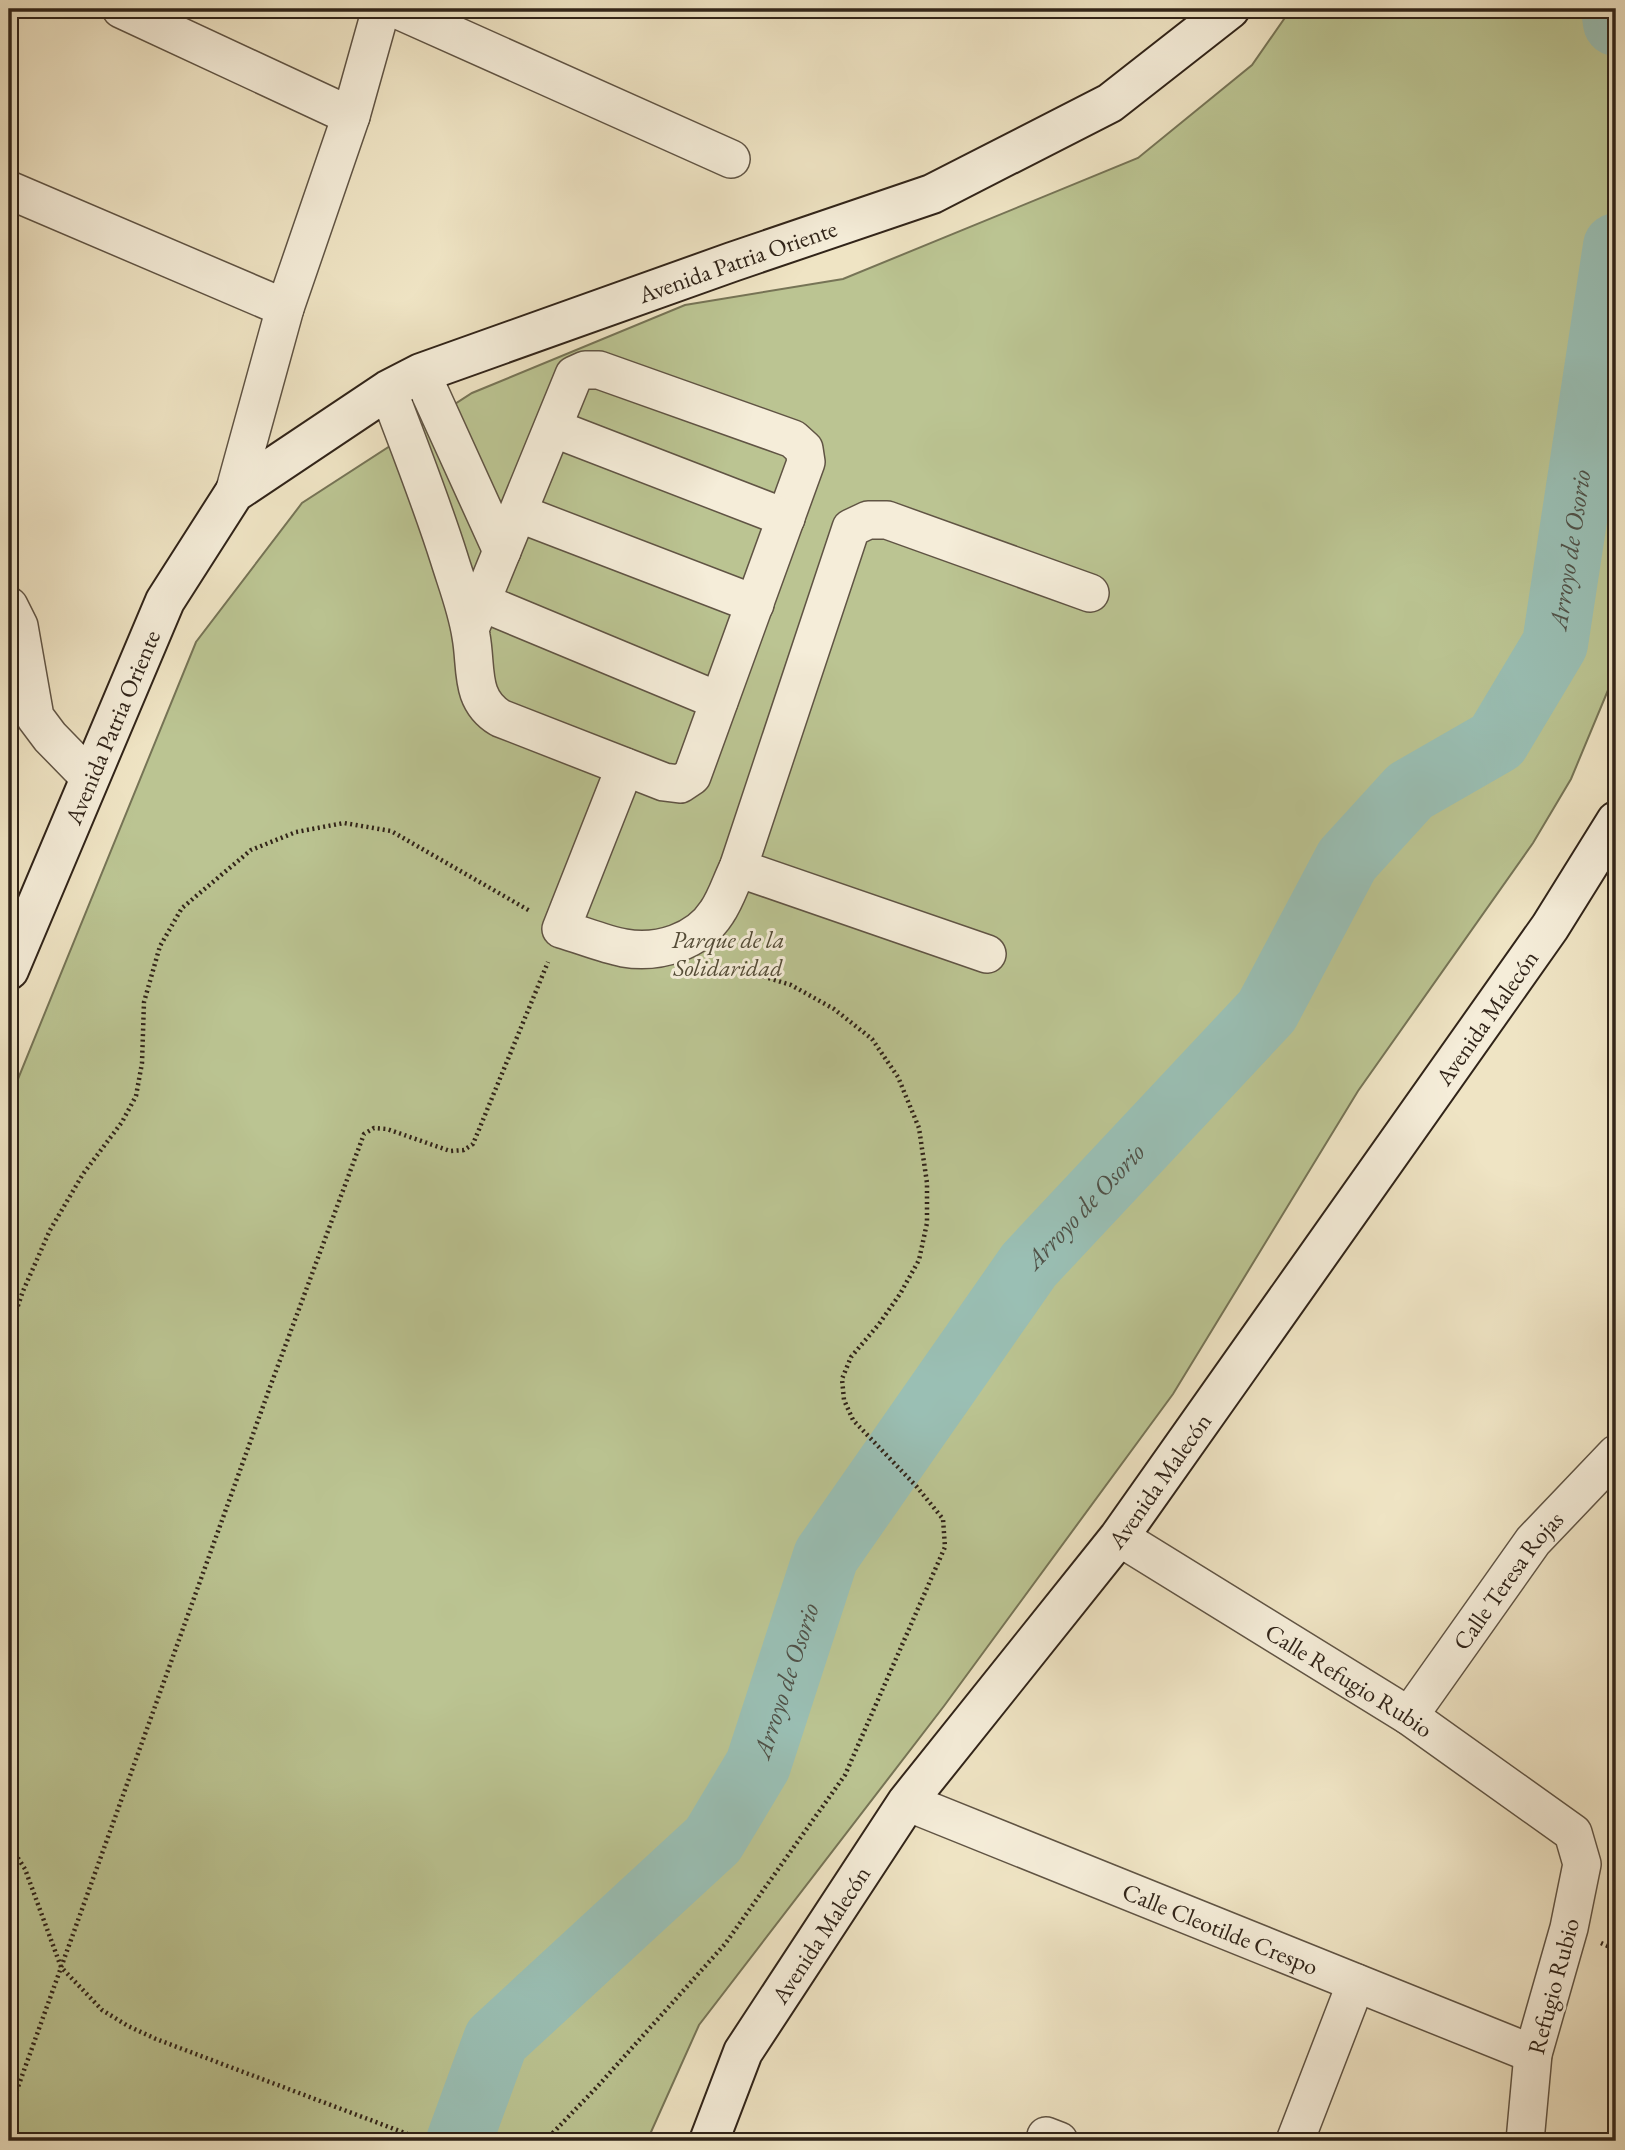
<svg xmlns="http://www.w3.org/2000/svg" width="1625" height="2150" font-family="'EB Garamond',serif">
<rect width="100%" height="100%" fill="#efe4c4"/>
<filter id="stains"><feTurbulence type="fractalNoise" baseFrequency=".00286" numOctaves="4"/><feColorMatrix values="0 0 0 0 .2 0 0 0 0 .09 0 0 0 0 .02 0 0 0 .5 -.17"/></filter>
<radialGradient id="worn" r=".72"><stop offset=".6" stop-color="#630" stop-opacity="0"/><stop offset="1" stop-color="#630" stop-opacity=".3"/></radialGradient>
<path fill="#bbc492" stroke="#767456" stroke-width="2" d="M1291 9H1616V671L1571 779 1533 843 1358 1091 1173 1394 944 1706 699 2025 647 2141H9V1101L196 642 302 503 472 393 685 305 843 279 1138 158 1252 65Z"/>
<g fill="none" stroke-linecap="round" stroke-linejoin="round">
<g stroke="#9abfb4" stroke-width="66">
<path d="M1614 9 1616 23"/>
<path id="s1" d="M459 2141 496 2040 713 1840 758 1765 826 1556 1029 1265 1267 1011 1347 860 1410 791 1497 741 1555 644 1616 246"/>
</g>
<g stroke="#605444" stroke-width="40">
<g id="street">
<path d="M121 9 351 116"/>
<path d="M396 9 731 159"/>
<path d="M9 190 285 308"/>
<path d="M421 373 502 551"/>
<path d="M388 390C409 446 431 501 449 558 457 584 467 609 471 636 477 668 469 699 500 718L664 782 680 784 692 776 806 462 804 449 793 439 599 370H585L574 375 470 629"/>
<path d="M553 428 786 518"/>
<path d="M234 493 285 308 351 116 381 9"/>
<path d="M518 513 755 604"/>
<path d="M481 602 719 701"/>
<path d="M9 606 19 626 35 717 50 737 90 778"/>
<path d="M625 767 561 929C582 935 603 944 624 948 658 954 698 942 717 912 726 899 731 882 738 868L851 528 868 520H887L1090 593"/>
<path d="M738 868 987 954"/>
<path id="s2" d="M1119 1537 1409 1716 1573 1833 1582 1864 1569 1928 1533 2054 1525 2141"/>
<path id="s3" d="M1409 1716 1533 1541 1616 1454"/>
<path id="s4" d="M907 1802 1533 2054"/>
<path d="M1046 2136 1059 2141"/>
<path d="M1295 2141 1356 1983"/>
</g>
</g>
<g stroke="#312419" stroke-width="42">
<g id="secondary">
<path id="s5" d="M9 970 165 601 234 493 388 390 421 373 732 262 932 194 1110 103 1230 9"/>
<path id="s6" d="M709 2141 743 2052 907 1802 1119 1537 1550 927 1616 821"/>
</g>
</g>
<g stroke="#312419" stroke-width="4.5" stroke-dasharray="2 3.5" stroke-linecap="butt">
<path d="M1611 783 1616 774"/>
<path d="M9 1332 23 1291 50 1230 83 1174 122 1122 136 1096 142 1063 144 1002 160 946 182 908 251 850 296 832 344 823 391 831 530 911"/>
<path d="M9 1844 25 1869 61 1967 102 2010 128 2026 156 2039 426 2141"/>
<path d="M1601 1943 1616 1950"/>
<path d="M9 2112 270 1387 364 1134 374 1128 387 1129 450 1151 464 1150 473 1144 548 962"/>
<path d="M545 2141 597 2087 725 1944 845 1775 945 1547 943 1519 917 1487 853 1420 844 1400 842 1379 851 1357 879 1324 900 1294 919 1260 927 1223V1183L919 1128 898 1077 872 1039 834 1009 791 985 739 969 713 968"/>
</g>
<use href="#street" stroke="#f5edd9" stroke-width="37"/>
<use href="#secondary" stroke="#f5edd9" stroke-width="38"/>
</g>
<g text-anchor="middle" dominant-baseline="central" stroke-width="6" stroke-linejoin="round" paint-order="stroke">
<g font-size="24" fill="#312419" stroke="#f5edd9">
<text stroke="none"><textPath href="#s5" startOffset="1087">Avenida Patria Oriente</textPath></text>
<text stroke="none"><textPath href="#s5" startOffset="264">Avenida Patria Oriente</textPath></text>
<text stroke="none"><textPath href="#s6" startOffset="1370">Avenida Malecón</textPath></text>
<text stroke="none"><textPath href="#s6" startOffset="803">Avenida Malecón</textPath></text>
<text stroke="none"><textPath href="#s3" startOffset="168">Calle Teresa Rojas</textPath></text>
<text stroke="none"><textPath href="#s2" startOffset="271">Calle Refugio Rubio</textPath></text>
<text stroke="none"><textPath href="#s4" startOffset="338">Calle Cleotilde Crespo</textPath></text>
<text stroke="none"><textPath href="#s6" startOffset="236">Avenida Malecón</textPath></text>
<text transform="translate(1553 1986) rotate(-75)">Refugio Rubio</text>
</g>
<g font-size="24" font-style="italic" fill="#544c37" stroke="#f5edd9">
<text x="728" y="939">Parque de la<tspan x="728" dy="28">Solidaridad</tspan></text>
</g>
<g font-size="26" font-style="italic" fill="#505248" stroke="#f5edd9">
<text stroke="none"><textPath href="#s1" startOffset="1986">Arroyo de Osorio</textPath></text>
<text stroke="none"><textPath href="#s1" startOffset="1146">Arroyo de Osorio</textPath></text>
<text stroke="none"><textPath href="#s1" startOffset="579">Arroyo de Osorio</textPath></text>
</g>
</g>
<rect width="1625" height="2150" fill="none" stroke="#efe4c4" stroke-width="35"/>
<rect x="10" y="10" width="1604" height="2129" fill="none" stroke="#312419" stroke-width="3.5"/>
<rect x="18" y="18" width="1590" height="2115" fill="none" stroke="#312419" stroke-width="2"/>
<rect width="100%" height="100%" filter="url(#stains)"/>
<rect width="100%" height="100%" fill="url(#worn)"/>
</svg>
